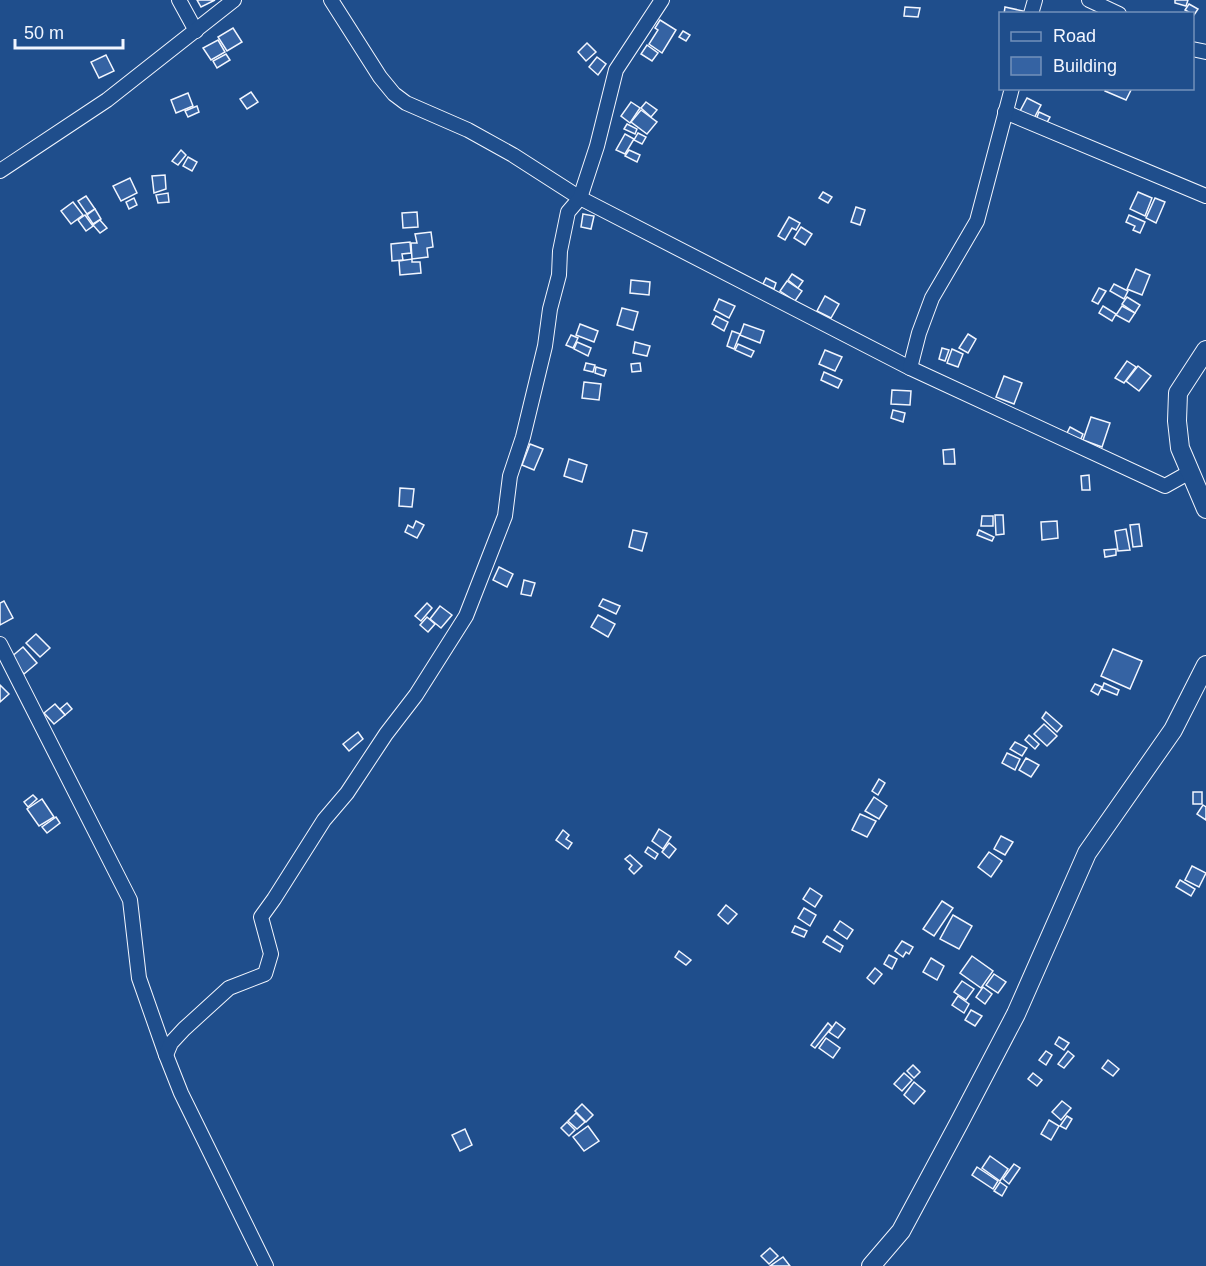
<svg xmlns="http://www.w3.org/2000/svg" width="1206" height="1266" font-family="Arial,sans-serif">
<rect width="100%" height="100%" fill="#1f4e8c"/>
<g fill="#3563a3" stroke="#f2f6ff" stroke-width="1.5">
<path d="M197 0H215L201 7Z"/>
<path d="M1175 0H1188L1186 6 1175 3Z"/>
<path d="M1189 4 1198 9 1194 15 1185 10Z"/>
<path d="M905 7 920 8 918 17 904 16Z"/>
<path d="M1005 7 1023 11 1022 14H1004Z"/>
<path d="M660 20 676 30 662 53 649 44 658 30 655 28Z"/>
<path d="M233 28 242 42 227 51 218 37Z"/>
<path d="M683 31 690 35 686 41 679 37Z"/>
<path d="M218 40 225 52 211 60 203 48Z"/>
<path d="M587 43 596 52 586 61 578 52Z"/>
<path d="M647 45 658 53 652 61 641 54Z"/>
<path d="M226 54 230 60 217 68 213 61Z"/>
<path d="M106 55 114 71 99 78 91 62Z"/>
<path d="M597 57 606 64 598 75 589 67Z"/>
<path d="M1106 88H1132L1126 100 1105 91Z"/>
<path d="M251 92 258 102 247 109 240 99Z"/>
<path d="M188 93 193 106 176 113 171 100Z"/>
<path d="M1027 98 1041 105 1032 122 1018 115Z"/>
<path d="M631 102 640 108 630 123 621 116Z"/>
<path d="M646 102 657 110 651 117 641 108Z"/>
<path d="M197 106 199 112 188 117 185 111Z"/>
<path d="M641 110 657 122 647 134 631 122Z"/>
<path d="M1039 112 1050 117 1045 126 1035 122Z"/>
<path d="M627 124 637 129 635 134 624 129Z"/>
<path d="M638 133 646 137 642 144 634 140Z"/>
<path d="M625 134 634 139 625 154 616 150Z"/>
<path d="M181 150 186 155 178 165 172 161Z"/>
<path d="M629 150 640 155 637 162 625 156Z"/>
<path d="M188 157 197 162 192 171 183 166Z"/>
<path d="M165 175 166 189 154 193 152 176Z"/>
<path d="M130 178 137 193 121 201 113 186Z"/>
<path d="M823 192 832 197 828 203 819 198Z"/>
<path d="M1138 192 1152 198 1145 216 1130 209Z"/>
<path d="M168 193 169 202 158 203 156 195Z"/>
<path d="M86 196 95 209 87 214 78 201Z"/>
<path d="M134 198 137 205 129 209 126 202Z"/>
<path d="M1155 198 1165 202 1156 223 1146 218Z"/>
<path d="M73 202 83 215 71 224 61 211Z"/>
<path d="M856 207 865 210 860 225 851 222Z"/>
<path d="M95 209 101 219 93 224 87 215Z"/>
<path d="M417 212 418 227 403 228 402 213Z"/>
<path d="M583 214 594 216 591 229 581 227Z"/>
<path d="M85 215 93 226 86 231 78 220Z"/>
<path d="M1129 215 1145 222 1140 233 1133 230 1135 226 1126 222Z"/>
<path d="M789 217 800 223 796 230 792 228 785 240 778 236Z"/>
<path d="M100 220 107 228 100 233 93 225Z"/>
<path d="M801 227 812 234 805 245 794 238Z"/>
<path d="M431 232 433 247 427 248 428 257 412 259 411 243H417L415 234Z"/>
<path d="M410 242 411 253 402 254 403 260 392 261 391 244Z"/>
<path d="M412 259V262H420L421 273 400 275 399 261Z"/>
<path d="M1136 269 1150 275 1142 295 1127 289Z"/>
<path d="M792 274 803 281 798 288 788 280Z"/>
<path d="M766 278 776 283 774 289 763 284Z"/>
<path d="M631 280 650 282 649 295 630 293Z"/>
<path d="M787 281 802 291 795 301 780 291Z"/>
<path d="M1114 284 1128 291 1124 299 1110 291Z"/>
<path d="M1099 288 1106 291 1098 304 1092 301Z"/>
<path d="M825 296 839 304 831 318 817 311Z"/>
<path d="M1127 297 1140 305 1135 313 1122 304Z"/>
<path d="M719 299 735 306 729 318 714 310Z"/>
<path d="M1103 306 1116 314 1112 321 1099 313Z"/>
<path d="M1122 306 1135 313 1129 322 1116 315Z"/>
<path d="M622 308 638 312 633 330 617 325Z"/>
<path d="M716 316 728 322 724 331 712 324Z"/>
<path d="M580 324 598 331 594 342 576 335Z"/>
<path d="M744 324 764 331 760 343 740 335Z"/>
<path d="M732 331 740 334 734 349 727 346Z"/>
<path d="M968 334 976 339 968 353 959 348Z"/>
<path d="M571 335 578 338 573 348 566 345Z"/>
<path d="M577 342 591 348 588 356 574 349Z"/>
<path d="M635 342 650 346 647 356 633 353Z"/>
<path d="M738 344 754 351 751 357 735 350Z"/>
<path d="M942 348 949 350 945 361 939 359Z"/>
<path d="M952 349 963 354 958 367 947 363Z"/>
<path d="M825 350 842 357 835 371 819 364Z"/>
<path d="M1127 361 1136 367 1124 383 1115 378Z"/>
<path d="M586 363 595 365 593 372 584 370Z"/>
<path d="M640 363 641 371 632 372 631 364Z"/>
<path d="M1138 366 1151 376 1139 391 1126 381Z"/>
<path d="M596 367 606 370 604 376 595 373Z"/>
<path d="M824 372 842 380 838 388 821 380Z"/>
<path d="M1004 376 1022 383 1014 404 996 397Z"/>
<path d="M584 382 601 384 599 400 582 398Z"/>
<path d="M892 390 911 391 910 405 891 404Z"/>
<path d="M893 410 905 413 903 422 891 418Z"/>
<path d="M1091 417 1110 423 1102 447 1083 440Z"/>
<path d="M1070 427 1083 434 1080 441 1066 435Z"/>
<path d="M530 444 543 449 534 470 522 465Z"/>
<path d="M954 449 955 464H944L943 450Z"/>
<path d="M569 459 587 465 582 482 564 476Z"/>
<path d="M1089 475 1090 490H1082L1081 476Z"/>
<path d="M400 488 414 489 412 507 399 506Z"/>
<path d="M995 515H1003L1004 534 996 535Z"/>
<path d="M982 516H993V526H981Z"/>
<path d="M416 521 424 525 417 538 405 532 408 525 413 528Z"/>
<path d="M1057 521 1058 538 1042 540 1041 522Z"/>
<path d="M1139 524 1142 546 1133 547 1130 525Z"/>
<path d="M1126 529 1130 550 1118 551 1115 531Z"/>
<path d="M633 530 647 533 642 551 629 547Z"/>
<path d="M979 530 994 537 992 541 977 535Z"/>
<path d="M1116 549V555L1105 557 1104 550Z"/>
<path d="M499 567 513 574 507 587 493 580Z"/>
<path d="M524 580 535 583 531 596 521 594Z"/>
<path d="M603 599 620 606 616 614 599 606Z"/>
<path d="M4 601 13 618 0 625V603Z"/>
<path d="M427 603 432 608 421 621 415 616Z"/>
<path d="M440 606 452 615 441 628 430 619Z"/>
<path d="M598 615 615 624 608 637 591 627Z"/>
<path d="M427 617 435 624 428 632 420 625Z"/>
<path d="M36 634 50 648 40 657 26 643Z"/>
<path d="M23 647 37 663 24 674 10 658Z"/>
<path d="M1113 649 1142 661 1130 689 1101 676Z"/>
<path d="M1104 683 1119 690 1117 695 1102 689Z"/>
<path d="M1095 684 1102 687 1098 695 1091 691Z"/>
<path d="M0 685 9 694 0 702Z"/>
<path d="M67 703 72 709 65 715 60 709Z"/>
<path d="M55 704 65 715 54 724 44 713Z"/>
<path d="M1046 712 1062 726 1057 732 1042 718Z"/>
<path d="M1044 724 1057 736 1047 746 1034 734Z"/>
<path d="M358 732 363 739 349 751 343 744Z"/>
<path d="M1029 735 1039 744 1035 749 1025 740Z"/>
<path d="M1015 742 1027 748 1022 756 1010 749Z"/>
<path d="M1007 753 1020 759 1015 770 1002 763Z"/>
<path d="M1026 758 1039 765 1031 777 1019 770Z"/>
<path d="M879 779 885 783 878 795 872 791Z"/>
<rect x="1193" y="792" width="9" height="12"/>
<path d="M33 795 37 799 28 807 24 802Z"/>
<path d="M874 797 887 806 879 819 865 811Z"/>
<path d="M42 799 54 817 39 826 27 809Z"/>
<path d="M1203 805 1206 807V820L1197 814Z"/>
<path d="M860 814 876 821 867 837 852 830Z"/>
<path d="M56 817 60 823 47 833 42 827Z"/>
<path d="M659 829 671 837 663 849 652 841Z"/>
<path d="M563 830 569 835 566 839 572 843 568 849 556 840Z"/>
<path d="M1001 836 1013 842 1005 855 994 849Z"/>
<path d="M669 843 676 849 669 858 662 852Z"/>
<path d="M648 847 658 854 655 859 645 852Z"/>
<path d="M989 852 1002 861 991 877 978 867Z"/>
<path d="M630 855 642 866 634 874 629 869 632 865 625 859Z"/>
<path d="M1192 866 1206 873 1199 887 1185 880Z"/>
<path d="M1180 880 1195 889 1191 896 1176 887Z"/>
<path d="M810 888 822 896 815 907 803 899Z"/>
<path d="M942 901 953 908 934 936 923 929Z"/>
<path d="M726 905 737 914 728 924 718 915Z"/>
<path d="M804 908 816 915 810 926 798 918Z"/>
<path d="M953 915 972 926 959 949 940 939Z"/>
<path d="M840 921 853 930 847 939 834 930Z"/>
<path d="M795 926 807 931 804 937 792 932Z"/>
<path d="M827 936 843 946 840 952 823 942Z"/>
<path d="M902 941 913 947 909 954 906 952 903 957 895 951Z"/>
<path d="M679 951 691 960 686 965 675 957Z"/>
<path d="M889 955 897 959 892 969 884 964Z"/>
<path d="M972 956 993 971 981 988 960 973Z"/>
<path d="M931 958 944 966 937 980 923 972Z"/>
<path d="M875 968 882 974 874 984 867 978Z"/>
<path d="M994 974 1006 982 998 993 986 985Z"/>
<path d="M962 981 974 989 966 1000 954 992Z"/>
<path d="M983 987 992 994 985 1004 976 997Z"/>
<path d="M958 996 969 1004 964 1013 952 1005Z"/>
<path d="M971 1010 982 1016 975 1026 965 1020Z"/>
<path d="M836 1022 845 1029 838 1038 829 1032Z"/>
<path d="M828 1023 832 1027 815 1048 811 1045Z"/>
<path d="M1059 1037 1069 1043 1064 1050 1055 1044Z"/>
<path d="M826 1038 840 1048 833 1058 819 1048Z"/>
<path d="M1046 1051 1052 1055 1046 1065 1039 1060Z"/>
<path d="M1068 1051 1074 1056 1064 1068 1058 1064Z"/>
<path d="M1108 1060 1119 1069 1113 1076 1102 1068Z"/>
<path d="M913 1065 920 1072 914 1078 907 1071Z"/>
<path d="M904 1073 912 1080 902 1091 894 1084Z"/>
<path d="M1033 1073 1042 1080 1037 1086 1028 1079Z"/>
<path d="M914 1082 925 1091 914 1104 904 1095Z"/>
<path d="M1062 1101 1071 1108 1061 1120 1052 1112Z"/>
<path d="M582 1104 593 1115 586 1122 575 1111Z"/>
<path d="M576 1113 585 1122 577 1129 568 1121Z"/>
<path d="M1067 1116 1072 1119 1066 1129 1060 1126Z"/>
<path d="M1049 1120 1059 1126 1051 1140 1041 1134Z"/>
<path d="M567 1122 575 1130 569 1136 561 1128Z"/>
<path d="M588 1126 599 1141 584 1151 573 1137Z"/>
<path d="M465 1129 472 1145 460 1151 452 1135Z"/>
<path d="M990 1156 1008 1169 1000 1181 982 1168Z"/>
<path d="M1014 1164 1020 1168 1009 1184 1003 1179Z"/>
<path d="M977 1167 998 1181 993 1189 972 1175Z"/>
<path d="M1000 1182 1007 1187 1002 1196 994 1191Z"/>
<path d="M770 1248 778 1256 769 1264 761 1256Z"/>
<path d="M783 1257 790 1266H770Z"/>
</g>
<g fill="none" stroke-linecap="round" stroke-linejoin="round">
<g stroke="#f2f6ff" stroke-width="16">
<g id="minor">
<path d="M179 0 196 31"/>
<path d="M331 0 380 77 394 94 406 103 468 130 513 155 580 198 910 368 1165 486 1190 472"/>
<path d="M1089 0 1119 14"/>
<path d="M1031 14 1035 0"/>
<path d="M1192 49 1206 52"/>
<path d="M1005 112 1206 196"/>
<path d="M0 171 107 100 234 0"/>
<path d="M910 368 919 333 932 298 977 221 1012 88"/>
<path d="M0 644 130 900 139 978 166 1055 181 1093 266 1266"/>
<path d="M166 1055 171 1043 184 1029 229 988 265 974 271 954 261 917 274 899 324 820 347 793 386 734 416 695 466 616 505 516 510 476 523 437 545 346 550 309 559 275 560 251 568 212 580 198 597 146 616 70 662 0"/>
</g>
</g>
<g stroke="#f2f6ff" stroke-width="20">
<g id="secondary">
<path d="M1206 350 1178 393 1177 421 1180 448 1206 509"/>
<path d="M871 1266 901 1231 959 1123 1016 1014 1087 853 1173 730 1206 665"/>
</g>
</g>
<use href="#minor" stroke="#1f4e8c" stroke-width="14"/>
<use href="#secondary" stroke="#1f4e8c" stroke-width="18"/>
</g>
<rect x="999" y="12" width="195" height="78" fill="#1f4e8c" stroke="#7391ba" stroke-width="1.5"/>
<rect x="1011" y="32" width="30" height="9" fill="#1f4e8c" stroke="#7391ba" stroke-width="1.5"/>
<text x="1053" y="42" font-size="18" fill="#f2f6ff">Road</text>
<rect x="1011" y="57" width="30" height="18" fill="#3563a3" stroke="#7391ba" stroke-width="1.5"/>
<text x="1053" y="72" font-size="18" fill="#f2f6ff">Building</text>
<path d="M15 39v9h108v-9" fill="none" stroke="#f2f6ff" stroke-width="3"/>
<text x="24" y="39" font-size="18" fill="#f2f6ff" stroke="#1f4e8c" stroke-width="4.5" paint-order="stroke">50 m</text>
</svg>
